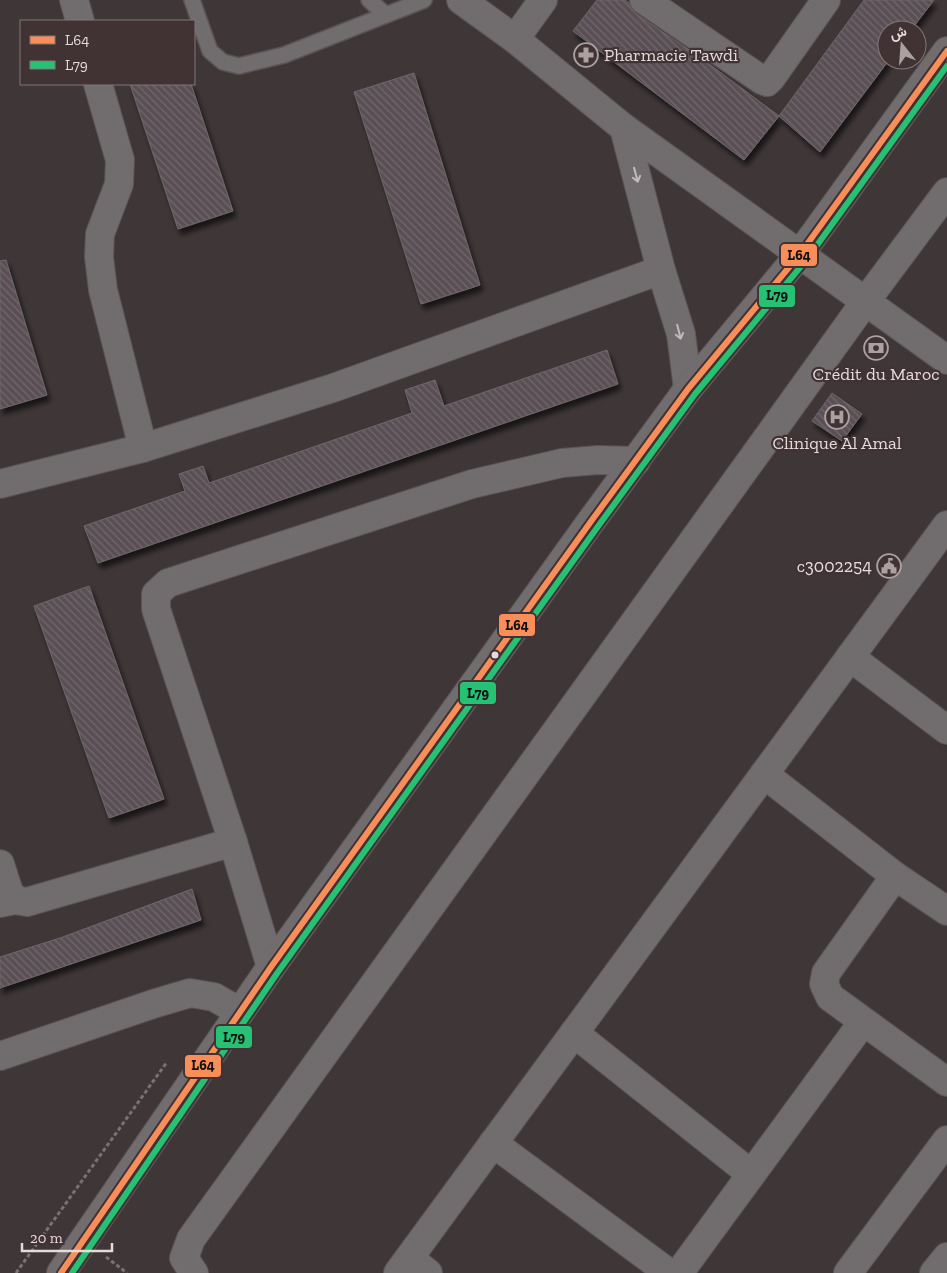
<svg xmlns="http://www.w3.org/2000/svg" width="947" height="1273" font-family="'Zilla Slab',Vazirmatn,serif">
<defs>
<pattern id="building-back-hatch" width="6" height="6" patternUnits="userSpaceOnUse" patternTransform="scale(1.25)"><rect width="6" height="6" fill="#5a4f54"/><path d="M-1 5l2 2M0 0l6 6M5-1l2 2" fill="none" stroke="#72686c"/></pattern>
<filter id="shadow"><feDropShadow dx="3" dy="5.5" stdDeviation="2.5" flood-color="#0009"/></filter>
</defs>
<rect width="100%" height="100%" fill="#3e3637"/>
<g fill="url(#building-back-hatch)" stroke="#6e686a" filter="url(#shadow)">
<path d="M597 0H625L629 3 635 13 701 58 779 116 744 160 573 31Z"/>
<path d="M864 0H934L911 30H887V60H889L820 152 779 116Z"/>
<path d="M414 73 480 285 421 304 354 92Z"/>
<path d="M130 84H191L233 211 178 229Z"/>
<path d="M6 260 47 395 0 409V261Z"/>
<path d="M607 350 618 384 98 563 84 526 185 491 179 474 203 466 209 483 412 413 405 390 435 380 444 406Z"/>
<path d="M832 393 862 414 842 441 812 421Z"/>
<path d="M89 586 164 799 109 818 34 606Z"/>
<path d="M192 889 201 920 0 988V957L60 938Z"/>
</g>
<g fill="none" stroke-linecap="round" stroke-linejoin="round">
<g stroke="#5b5455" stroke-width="18">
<g id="service">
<path d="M192 0 210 51 223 62 239 66 284 55 424 0"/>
<path d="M369 0 386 15"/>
</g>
</g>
<g stroke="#5b5455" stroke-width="30">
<g id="minor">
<path d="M74 0 80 21"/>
<path d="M461 0 515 39 624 128 947 360"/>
<path d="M644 0 762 80 767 82 771 78 826 0"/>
<path d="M515 39 543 0"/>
<path d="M98 84 120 160 119 184 100 234 99 257 103 290 143 448"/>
<path d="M0 484 143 448 333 388 661 270"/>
<path d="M850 657 947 730"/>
<path d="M764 774 895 876 947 911"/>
<path d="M0 864 9 892 15 900"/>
<path d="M895 876 826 973 824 984 830 997 947 1082"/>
<path d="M0 903 15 900 27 902 233 842"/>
<path d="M271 967 233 842 156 609V594L168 583 472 484 562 463 598 460 636 461"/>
<path d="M574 1033 751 1174"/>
<path d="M0 1056 153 1004 190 993 214 997 240 1012"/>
<path d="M493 1143 669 1273"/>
<path d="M409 1258 428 1273"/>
<path d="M194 1273 184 1258 191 1239 865 302 947 192"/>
<path d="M398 1273 947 525"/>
<path d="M679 1273 863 1022"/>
<path d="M848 1273 947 1140"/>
<path d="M934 1273 947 1257"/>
</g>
</g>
<g stroke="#5b5455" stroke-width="30">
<g id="tertiary">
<path d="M624 128 661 270 681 334 688 389"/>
<path d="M61 1273 271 967 592 520 688 389 800 254 947 51"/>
</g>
</g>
<g stroke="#787273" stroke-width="3" stroke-dasharray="4 2.5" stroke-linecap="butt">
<path d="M106 1257 127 1273"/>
<path d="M16 1273 167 1062"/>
</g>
<use href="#service" stroke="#716c6d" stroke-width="15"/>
<use href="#minor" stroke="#716c6d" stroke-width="28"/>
<use href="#tertiary" stroke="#716c6d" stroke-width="28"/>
<g stroke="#413234" stroke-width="10">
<path id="bus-1" d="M61 1273 271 967 592 520 688 389 800 254 947 51"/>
</g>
<g stroke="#413234" stroke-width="10">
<path id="bus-2" d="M72 1273 278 972 599 525 695 394 807 259 947 66"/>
</g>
<use href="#bus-1" stroke="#fa8e5a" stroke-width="6"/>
<use href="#bus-2" stroke="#26c172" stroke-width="6"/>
</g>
<defs><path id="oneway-shaft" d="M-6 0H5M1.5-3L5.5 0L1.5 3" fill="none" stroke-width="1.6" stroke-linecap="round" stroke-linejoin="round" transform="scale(1.25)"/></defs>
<g stroke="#c2babb">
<use href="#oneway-shaft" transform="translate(636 175) rotate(75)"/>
<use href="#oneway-shaft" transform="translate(679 332) rotate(76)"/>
</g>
<defs>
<g id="pharmacy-ring" transform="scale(1.25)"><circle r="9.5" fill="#413234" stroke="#aba1a3" stroke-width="1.5"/><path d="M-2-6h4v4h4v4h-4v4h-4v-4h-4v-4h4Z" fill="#aba1a3"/></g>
<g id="bank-ring" transform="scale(1.25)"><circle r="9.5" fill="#413234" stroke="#aba1a3" stroke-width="1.5"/><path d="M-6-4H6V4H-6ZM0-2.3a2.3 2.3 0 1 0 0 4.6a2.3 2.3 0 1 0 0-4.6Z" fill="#aba1a3"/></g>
<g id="hospital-ring" transform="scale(1.25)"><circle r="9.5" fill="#413234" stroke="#aba1a3" stroke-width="1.5"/><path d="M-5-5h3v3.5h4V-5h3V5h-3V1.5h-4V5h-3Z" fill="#aba1a3"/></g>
<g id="civic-ring" transform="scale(1.25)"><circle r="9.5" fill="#413234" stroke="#aba1a3" stroke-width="1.5"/><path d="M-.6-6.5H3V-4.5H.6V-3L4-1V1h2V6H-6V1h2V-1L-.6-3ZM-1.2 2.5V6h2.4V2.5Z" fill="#aba1a3"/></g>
</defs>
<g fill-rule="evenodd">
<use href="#pharmacy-ring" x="586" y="55"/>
<use href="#bank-ring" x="876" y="348"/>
<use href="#hospital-ring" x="837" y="417"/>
<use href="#civic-ring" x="889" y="566"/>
</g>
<circle fill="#e5dbdd" stroke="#413234" stroke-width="2" cx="495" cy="655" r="4.5"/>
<g text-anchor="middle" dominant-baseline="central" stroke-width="4.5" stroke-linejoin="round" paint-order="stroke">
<g font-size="18" fill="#e5dbdd" stroke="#413234">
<text x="604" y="55" text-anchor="start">Pharmacie Tawdi</text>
<text x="876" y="374">Crédit du Maroc</text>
<text x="837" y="443">Clinique Al Amal</text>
<text x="872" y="566" text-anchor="end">c3002254</text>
</g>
</g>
<g stroke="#413234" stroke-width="2">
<rect x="780" y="243" width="38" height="24" rx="5" fill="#fa8e5a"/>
<rect x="758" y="284" width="38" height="24" rx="5" fill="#26c172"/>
<rect x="498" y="613" width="38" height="24" rx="5" fill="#fa8e5a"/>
<rect x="459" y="681" width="38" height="24" rx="5" fill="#26c172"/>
<rect x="215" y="1025" width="38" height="24" rx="5" fill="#26c172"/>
<rect x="184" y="1054" width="38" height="24" rx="5" fill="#fa8e5a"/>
</g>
<g font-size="14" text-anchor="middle" font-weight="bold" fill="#111">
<text x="799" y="260">L64</text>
<text x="777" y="300">L79</text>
<text x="517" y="630">L64</text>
<text x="478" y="698">L79</text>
<text x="234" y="1042">L79</text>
<text x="203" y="1070">L64</text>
</g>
<rect x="20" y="20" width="175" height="65" fill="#413234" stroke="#837678"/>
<rect x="30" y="36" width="25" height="8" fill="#fa8e5a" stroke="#837678"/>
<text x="65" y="45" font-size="15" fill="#e5dbdd">L64</text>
<rect x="30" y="61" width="25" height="8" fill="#26c172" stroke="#837678"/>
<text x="65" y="70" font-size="15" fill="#e5dbdd">L79</text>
<g transform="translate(902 45) rotate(343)"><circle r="24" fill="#413234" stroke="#837678"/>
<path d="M0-4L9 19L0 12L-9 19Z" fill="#aba1a3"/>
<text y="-8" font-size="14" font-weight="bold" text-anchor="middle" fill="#e5dbdd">ش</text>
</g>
<path d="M22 1243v8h90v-8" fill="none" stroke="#e5dbdd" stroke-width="2.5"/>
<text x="30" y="1243" font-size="15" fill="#e5dbdd" stroke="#413234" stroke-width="4" paint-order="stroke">20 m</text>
</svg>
